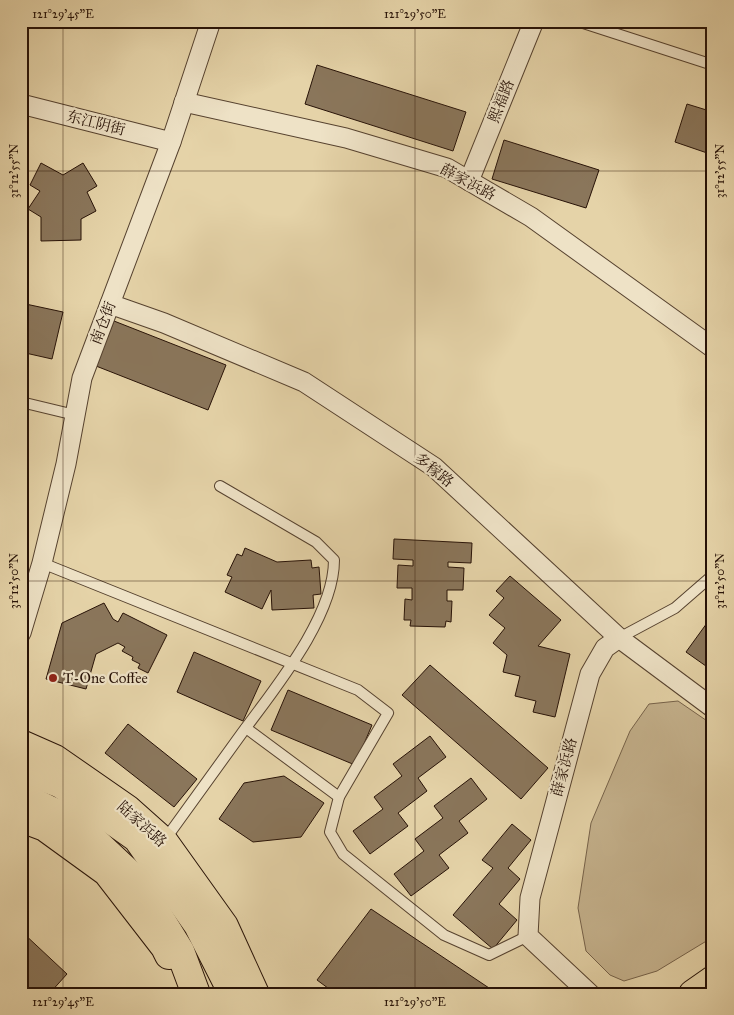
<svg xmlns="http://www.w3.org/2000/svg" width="734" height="1015" font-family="'IM FELL Great Primer','Noto Serif SC',serif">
<rect width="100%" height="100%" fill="#e5d3a8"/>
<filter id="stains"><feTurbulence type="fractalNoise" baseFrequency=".004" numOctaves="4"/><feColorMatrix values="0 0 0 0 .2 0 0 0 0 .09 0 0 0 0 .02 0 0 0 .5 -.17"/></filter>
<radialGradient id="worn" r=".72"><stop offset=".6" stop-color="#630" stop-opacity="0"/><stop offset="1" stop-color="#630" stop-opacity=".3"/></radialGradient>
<path fill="#c5b28d" stroke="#76624a" d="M678 701 713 725V937L657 971 624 981 610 975 586 951 578 908 591 823 630 731 649 704Z"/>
<g fill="#8a765b" stroke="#271207">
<path d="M317 65 466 112 453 151 305 104Z"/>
<path d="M687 104 713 112V155L675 142Z"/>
<path d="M504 140 599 170 586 208 492 179Z"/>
<path d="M41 163 63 175 83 163 97 186 87 192 96 211 81 219V240L41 241V217L28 209 40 191 30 185Z"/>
<path d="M21 303 63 312 52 359 21 352Z"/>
<path d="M114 321 226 365 208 410 96 366Z"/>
<path d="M394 539 472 543 471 563 448 562V567L464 568 463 590H447V601H452L451 622 446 621 445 627 410 626 411 620H404L405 599 412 600V588H397L398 565 413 566V560L393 559Z"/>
<path d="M245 548 277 562 311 560 312 568 319 567 321 594 313 595 314 608 272 610 271 590 262 609 225 592 232 577 227 575 237 554 242 556Z"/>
<path d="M510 576 561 620 538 646 570 654 555 717 533 712 536 701 515 696 520 676 503 672 507 655 493 643 505 628 489 615 504 598 496 591Z"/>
<path d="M104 603 113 619 118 622 123 613 167 635 148 673 138 668 140 664 132 660 133 657 122 651 125 647 118 643 96 654 86 689 46 679 62 623Z"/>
<path d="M707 623 713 627V671L686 652Z"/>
<path d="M194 652 261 681 243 721 177 692Z"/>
<path d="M430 665 548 768 521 799 402 695Z"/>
<path d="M288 690 372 725 355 765 271 730Z"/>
<path d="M128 724 197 779 174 807 105 753Z"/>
<path d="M430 736 446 757 418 778 427 791 398 813 408 826 370 854 353 831 383 809 374 797 402 776 393 764Z"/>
<path d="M284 776 324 803 301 837 253 842 219 819 244 783Z"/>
<path d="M471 778 487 799 459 821 468 833 439 855 449 868 411 896 394 874 424 851 415 839 443 818 434 806Z"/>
<path d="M512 824 531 840 508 868 520 879 499 904 517 920 493 949 453 915 493 868 482 860Z"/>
<path d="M371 909 498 994H336L317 980Z"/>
<path d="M21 931 67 974 49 994H25L21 990Z"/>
</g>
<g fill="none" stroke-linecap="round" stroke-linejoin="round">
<g stroke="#56422f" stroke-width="12">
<g id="lane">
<path d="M577 21 713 65"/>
<path d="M21 402 75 415"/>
<path d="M42 563 358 690 388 713 339 797 330 832 343 854 444 935 489 955 528 936"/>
<path d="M619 638 675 608 713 575"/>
<path d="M246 728 339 797"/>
<path d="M164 841C190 805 216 769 242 733 275 688 334 617 334 560L316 542 220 486"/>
</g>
</g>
<g stroke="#56422f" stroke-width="21">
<g id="street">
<path d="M184 102 346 138 447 168 531 217 713 348"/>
<path d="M21 104 171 142"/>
<path d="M469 181 534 21"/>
<path d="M110 304 164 323 304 382 434 467 619 638 713 708"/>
<path d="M21 633 42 563 66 464 82 378 171 142 211 21"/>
<path d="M590 994 528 936 530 898 590 674 605 648 619 638"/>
</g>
</g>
<g stroke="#271207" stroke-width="30">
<g id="primary">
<path d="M21 744 55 759 127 809 164 842 224 926 255 994"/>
<path d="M21 818 45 827 107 872 165 947 169 955"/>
<path d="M693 994 713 980"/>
</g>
</g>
<g stroke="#271207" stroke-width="30">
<g id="highway">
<path d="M21 769 61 784 137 838 198 925 228 984 230 994"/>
<path d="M21 796 74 822 137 881 180 951 196 994"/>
</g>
</g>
<use href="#lane" stroke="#eee2c6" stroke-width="10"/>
<use href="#street" stroke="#eee2c6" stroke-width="19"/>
<use href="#primary" stroke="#e5d3a8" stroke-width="28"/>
<use href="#highway" stroke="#e5d3a8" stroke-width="28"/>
</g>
<path fill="none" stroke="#271207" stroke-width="1" stroke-opacity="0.45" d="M63 21V994M415 21V994M21 171H713M21 581H713M21 990H713"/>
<circle fill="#8f2418" stroke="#eee2c6" stroke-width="2" cx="53" cy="678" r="5"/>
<g text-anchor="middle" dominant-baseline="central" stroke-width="4.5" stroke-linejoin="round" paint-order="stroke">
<g font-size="15" fill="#271207" stroke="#eee2c6">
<text transform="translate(501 101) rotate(-68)">熙福路</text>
<text transform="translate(96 123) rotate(14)">东江阴街</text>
<text transform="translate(468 182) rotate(28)">薛家浜路</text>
<text transform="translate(103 323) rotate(-69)">南仓街</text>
<text transform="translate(434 470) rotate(38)">多稼路</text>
<text transform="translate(564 767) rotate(-75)">薛家浜路</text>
<text transform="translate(142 824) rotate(42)">陆家浜路</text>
</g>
<g font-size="15" fill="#271207" stroke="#eee2c6" text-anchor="start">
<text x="63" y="678">T-One Coffee</text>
</g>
</g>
<rect width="734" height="1015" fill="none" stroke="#e5d3a8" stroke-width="55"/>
<rect x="28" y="28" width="678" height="960" fill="none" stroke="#271207" stroke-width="2"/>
<g font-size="12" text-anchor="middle" fill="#271207">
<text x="63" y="18">121°29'45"E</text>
<text x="415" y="18">121°29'50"E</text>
<text transform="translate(14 171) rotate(-90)" y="4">31°12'55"N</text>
<text transform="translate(720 171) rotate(-90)" y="4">31°12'55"N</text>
<text transform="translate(14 581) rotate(-90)" y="4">31°12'50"N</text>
<text transform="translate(720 581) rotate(-90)" y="4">31°12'50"N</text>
<text x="63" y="1006">121°29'45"E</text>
<text x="415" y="1006">121°29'50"E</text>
</g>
<rect width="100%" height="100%" filter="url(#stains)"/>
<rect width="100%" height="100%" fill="url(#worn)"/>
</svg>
